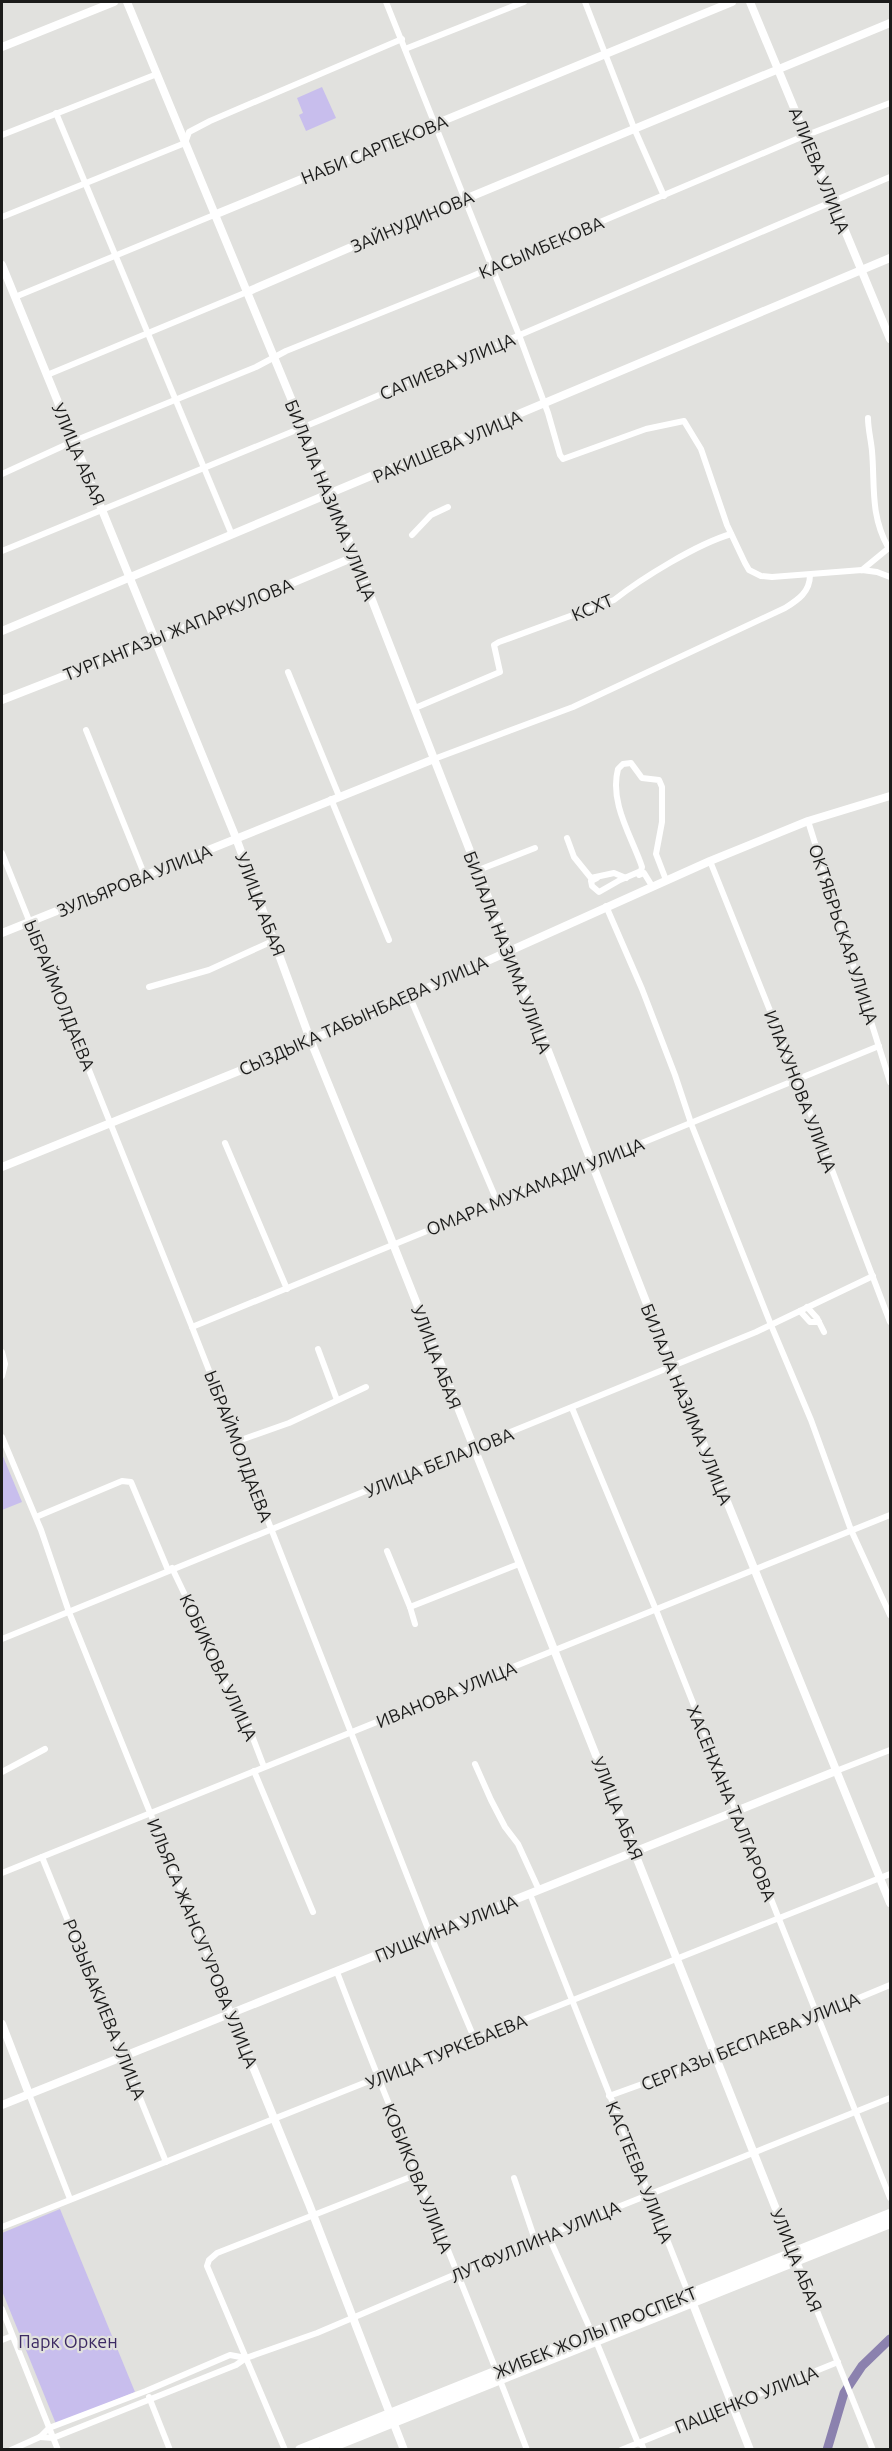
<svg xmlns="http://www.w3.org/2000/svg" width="892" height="2451" font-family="Ubuntu,sans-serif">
<rect width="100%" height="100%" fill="#e1e1de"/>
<g fill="#c8beed">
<path d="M322 87 336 118 306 131 299 115 303 113 297 98Z"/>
<path d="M2 1454 22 1502 2 1510Z"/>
<path d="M60 2209 135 2392 56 2424 2 2291V2233Z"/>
</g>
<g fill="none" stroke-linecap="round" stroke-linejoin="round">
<path stroke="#8b81ae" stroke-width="9" d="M827 2450 844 2393 862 2366 890 2339"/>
<g stroke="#fff" stroke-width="6">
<path d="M386 2 519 335 548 413 560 455 563 459 646 429 684 421 701 449 727 525 745 563 749 570 761 576 772 577 862 570 877 572 890 577"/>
<path d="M585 2 634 128 664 196"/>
<path d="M405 49 524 2"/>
<path d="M56 113 232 535"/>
<path d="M2 135 157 74"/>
<path d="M2 217 185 143 189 132 210 121 402 39"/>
<path d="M15 297 214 215"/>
<path d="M47 375 247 292"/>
<path d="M868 418C868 429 871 440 872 451 875 485 870 515 888 547"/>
<path d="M2 474 74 441 256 367 286 351 470 277 799 138 890 103"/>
<path d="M412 535 431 515 448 507"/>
<path d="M2 551 323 419 890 177"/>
<path d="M862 570 890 547"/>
<path d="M288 672 339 796"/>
<path d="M415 708 500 672 494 645 499 642 614 600C642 578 697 544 731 534"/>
<path d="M86 730 145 876"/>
<path d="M434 759 573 707 785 608C798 600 810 592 810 575"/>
<path d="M331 799 389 940"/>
<path d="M808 821 890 1082"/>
<path d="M567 838 574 857 591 878 614 873 626 878"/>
<path d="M2 853 192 1327 430 1934 475 2040"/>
<path d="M710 861 797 1078 890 1322"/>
<path d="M476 871 535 848"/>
<path d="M639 875 644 873 652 886"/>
<path d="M597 878 591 881 592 886 599 892 620 880 641 871 642 867C632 837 609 803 618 769L623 764 631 763 642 778 659 780 662 787V822L656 854 666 880"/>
<path d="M606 906 642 989 675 1075 692 1126 771 1325 811 1420 851 1530 890 1615"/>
<path d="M149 987 209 970 275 940"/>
<path d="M409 995 497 1201"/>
<path d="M225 1143 287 1289"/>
<path d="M807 1307 817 1318 824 1332"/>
<path d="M800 1311 810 1322H819"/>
<path d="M192 1327 879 1046"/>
<path d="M318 1349 337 1400"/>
<path d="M2 1352 5 1364 2 1376"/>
<path d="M572 1408 656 1610 890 2198"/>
<path d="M2 1437 41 1530 69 1612 231 2013"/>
<path d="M238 1441 289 1423 366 1387"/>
<path d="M36 1517 122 1481 131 1482 168 1570"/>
<path d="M387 1551 410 1607 519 1564"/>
<path d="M172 1568 218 1664 221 1675 246 1720 264 1767"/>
<path d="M410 1607 415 1624"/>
<path d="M2 1639 756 1332 873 1276"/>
<path d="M475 1764 491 1800 505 1827 518 1844 539 1890"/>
<path d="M254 1771 313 1912"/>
<path d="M836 1771 890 1750"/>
<path d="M2 1772 45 1749"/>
<path d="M42 1857 166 2162"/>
<path d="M2 1873 890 1515"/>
<path d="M530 1894 689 2295"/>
<path d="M337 1972C398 2132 466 2289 527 2450"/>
<path d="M29 2094 70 2199"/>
<path d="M609 2096 717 2057 890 1985"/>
<path d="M514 2178 535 2240"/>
<path d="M2 2227 890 1874"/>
<path d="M548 2235 592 2333"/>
<path d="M797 2261 873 2450"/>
<path d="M2 2309 58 2450"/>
<path d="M2 2340 12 2336"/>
<path d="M596 2341 638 2443 642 2445 644 2450"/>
<path d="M149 2397 170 2450"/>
<path d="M40 2437 53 2438 236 2365 246 2358 317 2333 548 2235 890 2098"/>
<path d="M11 2450 40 2437 49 2428 146 2391 230 2355 246 2358"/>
<path d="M285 2450 207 2266 209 2260 217 2253 418 2174"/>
<path d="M621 2450 838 2362"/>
</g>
<g stroke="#fff" stroke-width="8">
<path d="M127 2 331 495 652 1317 890 1903"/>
<path d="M750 2 890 339"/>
<path d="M2 47 114 2"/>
<path d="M214 215 732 2"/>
<path d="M2 265 236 838 310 1039 380 1211 795 2257"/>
<path d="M247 292 400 226 890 23"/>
<path d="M2 631 890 258"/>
<path d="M2 700 156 640 354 557"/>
<path d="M2 933 434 759"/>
<path d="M2 1167 271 1058 710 861 808 821 890 796"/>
<path d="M231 2013 309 2204 404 2450"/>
<path d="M2 2024 29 2094"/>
<path d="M2 2105 836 1771"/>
<path d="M691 2299 750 2450"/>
</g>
<g stroke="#fff" stroke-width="10">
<path d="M300 2450 890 2214"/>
<path d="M324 2450 890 2223"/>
</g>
</g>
<g text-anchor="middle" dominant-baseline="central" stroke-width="4.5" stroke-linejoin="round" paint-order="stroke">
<g font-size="18" fill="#1b1b1a" stroke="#e1e1de">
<text transform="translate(374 149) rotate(-22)">НАБИ САРПЕКОВА</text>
<text transform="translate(820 170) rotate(68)">АЛИЕВА УЛИЦА</text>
<text transform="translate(412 221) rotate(-23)">ЗАЙНУДИНОВА</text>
<text transform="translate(541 247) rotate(-23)">КАСЫМБЕКОВА</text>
<text transform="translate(447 366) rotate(-23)">САПИЕВА УЛИЦА</text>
<text transform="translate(447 446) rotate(-23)">РАКИШЕВА УЛИЦА</text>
<text transform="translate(79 454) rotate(67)">УЛИЦА АБАЯ</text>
<text transform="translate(331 500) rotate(68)">БИЛАЛА НАЗИМА УЛИЦА</text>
<text transform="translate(592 607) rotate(-23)">КСХТ</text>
<text transform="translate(178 629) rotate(-22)">ТУРГАНГАЗЫ ЖАПАРКУЛОВА</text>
<text transform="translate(134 880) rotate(-22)">ЗУЛЬЯРОВА УЛИЦА</text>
<text transform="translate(261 904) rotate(69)">УЛИЦА АБАЯ</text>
<text transform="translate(844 934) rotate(72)">ОКТЯБРЬСКАЯ УЛИЦА</text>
<text transform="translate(508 952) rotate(69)">БИЛАЛА НАЗИМА УЛИЦА</text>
<text transform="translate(60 995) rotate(68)">ЫБРАЙМОЛДАЕВА</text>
<text transform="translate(363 1015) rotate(-24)">СЫЗДЫКА ТАБЫНБАЕВА УЛИЦА</text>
<text transform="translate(801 1091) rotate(69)">ИЛАХУНОВА УЛИЦА</text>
<text transform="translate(535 1186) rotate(-22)">ОМАРА МУХАМАДИ УЛИЦА</text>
<text transform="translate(437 1357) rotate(69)">УЛИЦА АБАЯ</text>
<text transform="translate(687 1404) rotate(68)">БИЛАЛА НАЗИМА УЛИЦА</text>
<text transform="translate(239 1446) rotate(69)">ЫБРАЙМОЛДАЕВА</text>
<text transform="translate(439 1462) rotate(-22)">УЛИЦА БЕЛАЛОВА</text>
<text transform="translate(219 1667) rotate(65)">КОБИКОВА УЛИЦА</text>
<text transform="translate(446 1694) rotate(-22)">ИВАНОВА УЛИЦА</text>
<text transform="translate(732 1803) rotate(68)">ХАСЕНХАНА ТАЛГАРОВА</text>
<text transform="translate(618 1808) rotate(68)">УЛИЦА АБАЯ</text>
<text transform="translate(446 1928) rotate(-22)">ПУШКИНА УЛИЦА</text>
<text transform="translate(203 1943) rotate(68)">ИЛЬЯСА ЖАНСУГУРОВА УЛИЦА</text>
<text transform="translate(105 2009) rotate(68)">РОЗЫБАКИЕВА УЛИЦА</text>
<text transform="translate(750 2041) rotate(-22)">СЕРГАЗЫ БЕСПАЕВА УЛИЦА</text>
<text transform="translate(446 2051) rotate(-22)">УЛИЦА ТУРКЕБАЕВА</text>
<text transform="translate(640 2172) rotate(68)">КАСТЕЕВА УЛИЦА</text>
<text transform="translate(418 2178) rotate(68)">КОБИКОВА УЛИЦА</text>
<text transform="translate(535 2241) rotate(-23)">ЛУТФУЛЛИНА УЛИЦА</text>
<text transform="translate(797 2260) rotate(68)">УЛИЦА АБАЯ</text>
<text transform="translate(595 2332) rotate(-22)">ЖИБЕК ЖОЛЫ ПРОСПЕКТ</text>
<text transform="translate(746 2399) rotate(-22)">ПАЩЕНКО УЛИЦА</text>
</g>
<g font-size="18" fill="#3c2a63" stroke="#e1e1de">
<text x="68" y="2341">Парк Оркен</text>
</g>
</g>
<rect width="892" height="2451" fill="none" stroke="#1b1b1a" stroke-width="6"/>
</svg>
